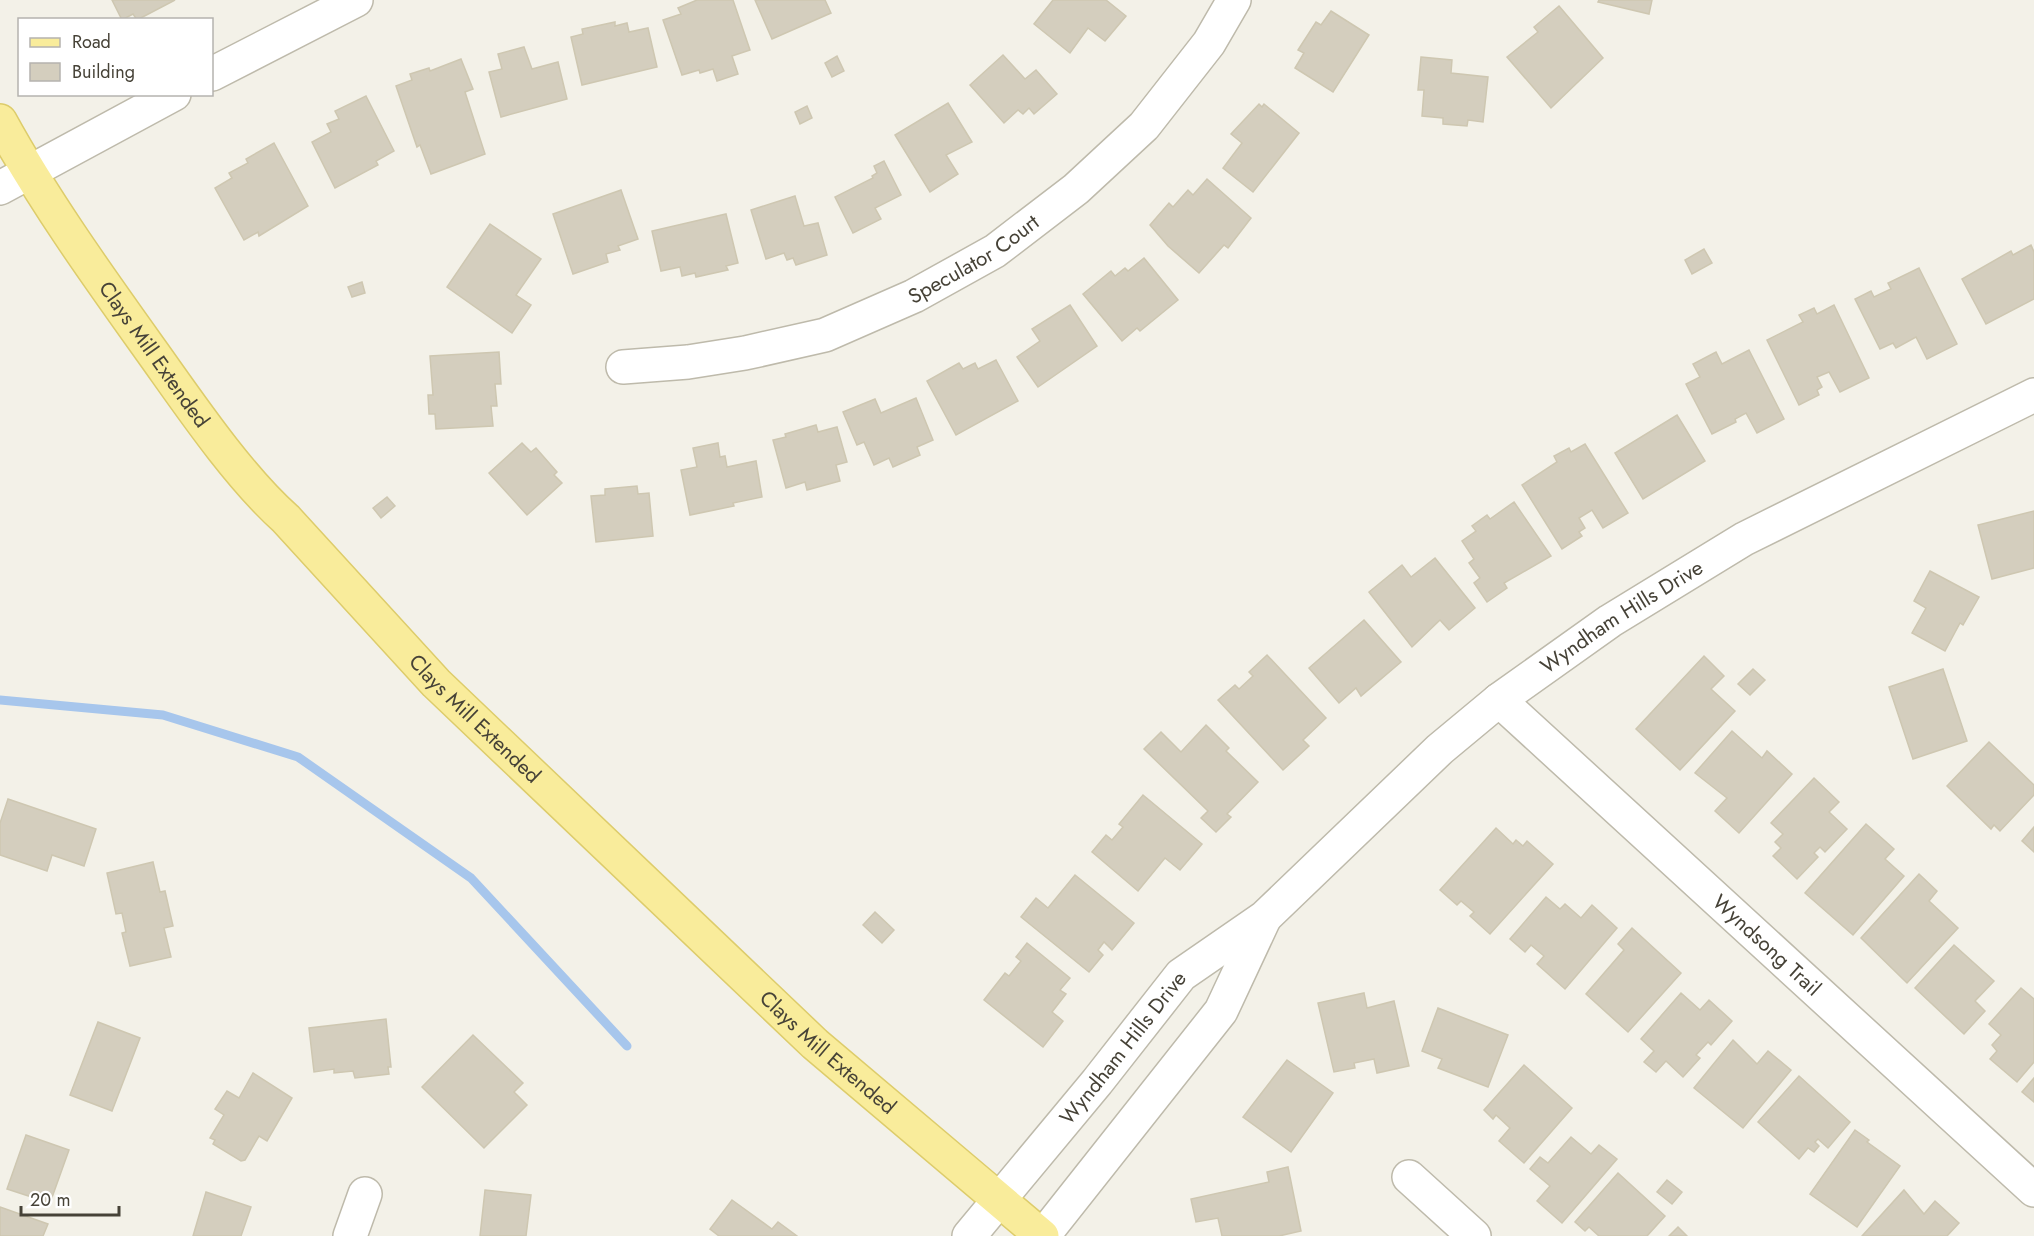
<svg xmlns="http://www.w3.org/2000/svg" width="2034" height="1236" font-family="Jost,sans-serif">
<rect width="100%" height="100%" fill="#f3f1e8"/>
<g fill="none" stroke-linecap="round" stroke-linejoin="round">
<path stroke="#a7c6ec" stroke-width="9" d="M0 700 163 715 298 757 471 878 627 1046"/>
</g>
<g fill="#d4cebe" stroke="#cec7b1" stroke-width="1.5">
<path d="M112 0H175L137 20 133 14 122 20Z"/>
<path d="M697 0H733L750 50 732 56 738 74 717 81 713 69 700 73 699 70 682 75 663 20 681 14 678 8Z"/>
<path d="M755 0H825L831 13 772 39Z"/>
<path d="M1053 0H1106L1126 16 1105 41 1088 28 1070 53 1034 24Z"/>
<path d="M1599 0H1652L1649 14 1598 2Z"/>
<path d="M1559 6 1603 58 1551 108 1507 57 1538 32 1534 27Z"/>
<path d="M1331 11 1369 35 1333 92 1295 68 1304 53 1298 50 1316 22 1321 25Z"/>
<path d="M615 22V26L627 23 629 32 648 28 657 67 582 85 571 37 583 34 582 29Z"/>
<path d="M524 47 532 69 558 62 567 99 501 117 489 72 502 69 498 54Z"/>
<path d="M1003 55 1025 79 1036 70 1057 94 1034 114 1029 108 1023 114 1018 110 1004 123 970 85Z"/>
<path d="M837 56 844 71 832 77 825 63Z"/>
<path d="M1421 57 1452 60 1451 73 1488 77 1483 122 1468 120 1467 126 1443 124V118L1422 116 1424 90H1418Z"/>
<path d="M461 59 473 89 465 92 485 154 431 174 420 145 417 147 396 86 412 80 410 74 429 68 430 71Z"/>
<path d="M366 96 394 151 376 161 378 165 335 188 312 142 331 132 327 124 339 119 335 111Z"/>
<path d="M948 103 972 142 946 155 958 174 930 192 895 135Z"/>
<path d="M1259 104 1262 107 1264 104 1299 133 1253 192 1223 168 1242 143 1231 134Z"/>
<path d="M807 106 812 118 800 124 795 112Z"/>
<path d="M274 143 308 206 259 236 258 232 244 240 215 188 232 178 229 173 248 163 246 159Z"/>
<path d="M884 161 901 195 875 208 881 219 853 233 835 197 873 178 872 176 877 173 874 166Z"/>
<path d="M1207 179 1251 218 1228 248 1224 245 1199 273 1168 246 1150 225 1169 203 1173 207 1188 190 1193 195Z"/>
<path d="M621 190 638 239 618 246 620 250 606 254 608 262 573 274 553 214Z"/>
<path d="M795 196 804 226 818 223 827 255 796 265 793 258 787 260 784 253 766 259 751 210Z"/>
<path d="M726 214 738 263 726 266 728 270 696 277 695 273 682 276 680 267 661 271 652 231Z"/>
<path d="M490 224 541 259 516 295 531 305 512 333 447 287Z"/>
<path d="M2031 245 2034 252V299L1986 324 1962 279 2011 251 2013 255Z"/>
<path d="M1704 249 1712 263 1692 274 1685 260Z"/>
<path d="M1144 258 1178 300 1140 331 1137 328 1122 341 1083 294 1111 271 1115 276 1125 268 1128 271Z"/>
<path d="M1919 268 1957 344 1927 359 1916 337 1896 348 1893 343 1880 349 1855 299 1871 291 1874 297 1891 289 1888 283Z"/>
<path d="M362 282 365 293 352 297 348 287Z"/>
<path d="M1070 305 1097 346 1038 387 1017 357 1040 341 1032 329Z"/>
<path d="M1834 305 1869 378 1840 392 1829 372 1817 377 1822 387 1817 390 1819 395 1799 405 1767 340 1803 322 1799 315 1814 308 1817 314Z"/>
<path d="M1749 350 1784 419 1757 433 1746 413 1735 419 1736 422 1712 434 1686 384 1700 377 1693 364 1716 352 1722 364Z"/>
<path d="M499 352 501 384H495L497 406H491L493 426 436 429 435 414H429L428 395H433L430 356Z"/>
<path d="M996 360 1018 401 956 435 927 381 959 363 963 369 975 363 978 369Z"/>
<path d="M916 398 933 440 917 447 920 455 893 467 889 458 874 465 864 442 857 445 843 412 875 399 881 413Z"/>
<path d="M1677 415 1705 461 1643 499 1615 453Z"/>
<path d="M816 425 818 432 837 427 847 462 836 465 840 481 807 490 805 482 786 488 773 440 786 437 785 434Z"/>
<path d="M522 443 531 452 536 448 557 472 554 475 562 483 527 515 489 473Z"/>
<path d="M718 443 720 457 725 456 727 467 756 461 762 497 733 503 734 506 690 515 681 470 697 467 693 448Z"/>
<path d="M1585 444 1628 513 1603 528 1592 510 1579 518 1585 528 1579 532 1582 536 1562 549 1522 485 1557 462 1554 456 1569 448 1571 452Z"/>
<path d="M637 486 638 494 649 493 653 536 596 542 591 496 605 495V489Z"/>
<path d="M387 497 395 506 381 518 373 508Z"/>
<path d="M1514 502 1551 556 1504 583 1507 588 1487 602 1474 583 1480 578 1469 563 1474 559 1462 541 1476 531 1472 526 1487 515 1490 519Z"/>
<path d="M2034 511V568L1992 579 1978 525Z"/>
<path d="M1435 558 1475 608 1449 630 1440 620 1412 647 1369 592 1402 565 1411 577Z"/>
<path d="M1930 571 1979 597 1963 625 1960 623 1945 651 1912 633 1926 608 1914 601Z"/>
<path d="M1364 620 1401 662 1361 696 1356 688 1339 703 1309 668Z"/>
<path d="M1267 655 1326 718 1303 740 1309 746 1283 770 1218 700 1235 685 1239 689 1253 676 1249 672Z"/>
<path d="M1704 656 1724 676 1711 689 1735 711 1680 770 1636 729Z"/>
<path d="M1753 669 1765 680 1750 695 1738 684Z"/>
<path d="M1943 669 1967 741 1913 759 1889 687Z"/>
<path d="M1206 725 1229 748 1226 751 1258 782 1227 814 1231 817 1216 832 1201 818 1208 811 1144 749 1161 732 1181 752Z"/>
<path d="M1732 731 1762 758 1767 751 1792 774 1739 833 1715 811 1727 798 1695 773Z"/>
<path d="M1989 742 2034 785V795L2000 831 1994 825 1991 829 1947 786Z"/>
<path d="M1814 778 1839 802 1829 812 1847 829 1825 852 1820 847 1814 853 1818 857 1797 879 1773 856 1781 848 1775 842 1783 834 1771 823Z"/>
<path d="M1143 795 1202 844 1180 870 1165 858 1138 891 1092 852 1106 835 1112 840 1123 827 1119 824Z"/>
<path d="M8 799 96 829 84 866 52 855 47 871 0 855V823Z"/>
<path d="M1866 824 1894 849 1885 859 1904 876 1853 935 1805 893Z"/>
<path d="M2034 827V852L2022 841Z"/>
<path d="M1496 828 1513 844 1516 840 1523 846 1527 841 1553 864 1490 934 1470 916 1474 912 1461 901 1457 905 1440 890Z"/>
<path d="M153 862 160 892 165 891 173 926 164 928 171 957 130 966 122 933 126 932 122 913 116 914 107 873Z"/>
<path d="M1919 874 1937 891 1929 901 1958 928 1907 983 1861 938Z"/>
<path d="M1075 875 1134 923 1112 950 1104 942 1098 950 1103 955 1089 972 1021 917 1036 898 1048 908Z"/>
<path d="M1546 897 1560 909 1565 904 1581 918 1592 905 1617 928 1565 989 1537 964 1544 956 1531 945 1525 952 1510 939Z"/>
<path d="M875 912 894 930 882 943 863 925Z"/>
<path d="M1632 928 1681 973 1628 1032 1586 994 1624 950 1618 944Z"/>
<path d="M1027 943 1070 978 1060 990 1066 994 1052 1012 1063 1021 1043 1047 984 1000 1005 973 1009 976 1021 961 1016 957Z"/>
<path d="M1954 945 1994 981 1975 1001 1985 1011 1964 1034 1915 988Z"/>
<path d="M2021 988 2034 999V1062L2017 1082 1990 1059 1997 1051 1992 1045 2001 1035 1989 1024Z"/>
<path d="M1364 993 1367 1008 1394 1001 1409 1066 1377 1073 1374 1059 1354 1063 1355 1068 1334 1072 1318 1003Z"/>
<path d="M1681 993 1700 1010 1709 1000 1732 1021 1711 1045 1708 1042 1696 1055 1700 1058 1683 1077 1666 1061 1656 1072 1644 1062 1654 1051 1641 1039Z"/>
<path d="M1438 1008 1508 1035 1488 1087 1438 1068 1442 1059 1422 1051Z"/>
<path d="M386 1019 391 1067H388L389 1074 355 1078 353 1071 334 1073V1069L314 1072 309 1028Z"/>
<path d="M98 1022 140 1038 112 1111 70 1095Z"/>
<path d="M473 1035 523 1083 514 1092 527 1105 484 1148 422 1087Z"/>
<path d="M1733 1040 1757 1064 1768 1051 1791 1070 1743 1128 1694 1088Z"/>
<path d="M1287 1060 1333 1093 1291 1152 1243 1117Z"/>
<path d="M1524 1065 1572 1108 1524 1163 1499 1141 1510 1128 1496 1115 1493 1119 1484 1110Z"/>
<path d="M253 1073 292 1098 267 1141 259 1136 245 1160 241 1161 213 1144 215 1140 210 1138 224 1115 215 1109 227 1091 239 1098Z"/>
<path d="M1799 1076 1850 1122 1828 1148 1818 1139 1815 1142 1819 1146 1814 1152 1808 1148 1799 1159 1758 1122Z"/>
<path d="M2034 1078V1102L2022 1092Z"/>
<path d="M1855 1130 1869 1140 1867 1142 1900 1166 1857 1227 1810 1194Z"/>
<path d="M26 1135 69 1150 50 1203 7 1189Z"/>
<path d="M1571 1137 1591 1154 1599 1145 1617 1159 1562 1223 1537 1201 1550 1186 1530 1169 1540 1157 1548 1163Z"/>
<path d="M1288 1167 1301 1231 1279 1236H1222L1218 1218 1196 1222 1191 1199 1269 1182 1267 1172Z"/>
<path d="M1618 1173 1665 1216 1647 1236H1599L1589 1227 1585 1231 1575 1222Z"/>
<path d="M1667 1180 1682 1192 1672 1204 1657 1192Z"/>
<path d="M485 1190 531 1195 526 1236H480Z"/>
<path d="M1904 1190 1924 1214 1935 1201 1959 1223 1947 1236H1862Z"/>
<path d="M206 1192 251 1207 241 1236H193Z"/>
<path d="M732 1200 772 1229 778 1222 797 1236H719L710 1229Z"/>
<path d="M0 1207 48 1224 43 1236H0Z"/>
<path d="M1678 1227 1687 1236H1669Z"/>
</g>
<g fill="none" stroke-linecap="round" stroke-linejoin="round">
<g stroke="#bebaab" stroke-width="36">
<g id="minor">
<path d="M212 74 356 0"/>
<path d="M0 188 174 94"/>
<path id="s1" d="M623 367 688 362 745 353 825 335 914 296 995 251 1076 189 1144 126 1209 43 1234 0"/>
<path id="s2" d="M1499 700 2034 1190"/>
<path d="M1409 1177 1474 1236"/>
<path d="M350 1236 365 1194"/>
<path id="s3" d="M969 1236 1097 1082 1181 975 1265 917 1440 749 1499 700 1610 621 1744 539 2034 395"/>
<path d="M1043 1236 1221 1011 1264 919"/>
</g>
</g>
<g stroke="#ddcc6b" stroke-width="36">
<g id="major">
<path id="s4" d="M0 121C45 203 100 279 155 356 192 408 239 477 286 519L436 683 815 1044 1042 1236"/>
</g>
</g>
<use href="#minor" stroke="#fff" stroke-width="33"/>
<use href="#major" stroke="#f9ec9b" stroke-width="33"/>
</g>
<g text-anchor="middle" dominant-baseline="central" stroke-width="4.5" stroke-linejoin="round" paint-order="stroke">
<g font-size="21" fill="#464237" stroke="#fff">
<text stroke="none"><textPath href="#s1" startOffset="372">Speculator Court</textPath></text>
<text stroke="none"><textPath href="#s4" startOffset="280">Clays Mill Extended</textPath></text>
<text stroke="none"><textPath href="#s3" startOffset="906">Wyndham Hills Drive</textPath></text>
<text stroke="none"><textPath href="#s4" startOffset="766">Clays Mill Extended</textPath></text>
<text stroke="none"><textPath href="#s2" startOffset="363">Wyndsong Trail</textPath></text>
<text stroke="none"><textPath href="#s3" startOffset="243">Wyndham Hills Drive</textPath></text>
<text stroke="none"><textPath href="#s4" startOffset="1252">Clays Mill Extended</textPath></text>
</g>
</g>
<rect x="18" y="18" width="195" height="78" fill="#ffffff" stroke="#b5b3af" stroke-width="1.5"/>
<rect x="30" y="38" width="30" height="9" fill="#f9ec9b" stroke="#b5b3af" stroke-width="1.5"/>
<text x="72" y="48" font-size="18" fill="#464237">Road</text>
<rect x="30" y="63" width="30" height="18" fill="#d4cebe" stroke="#b5b3af" stroke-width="1.5"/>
<text x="72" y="78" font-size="18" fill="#464237">Building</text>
<path d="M21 1206v9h98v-9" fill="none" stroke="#464237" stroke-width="3"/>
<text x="30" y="1206" font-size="18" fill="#464237" stroke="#ffffff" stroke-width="4.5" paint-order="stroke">20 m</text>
</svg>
